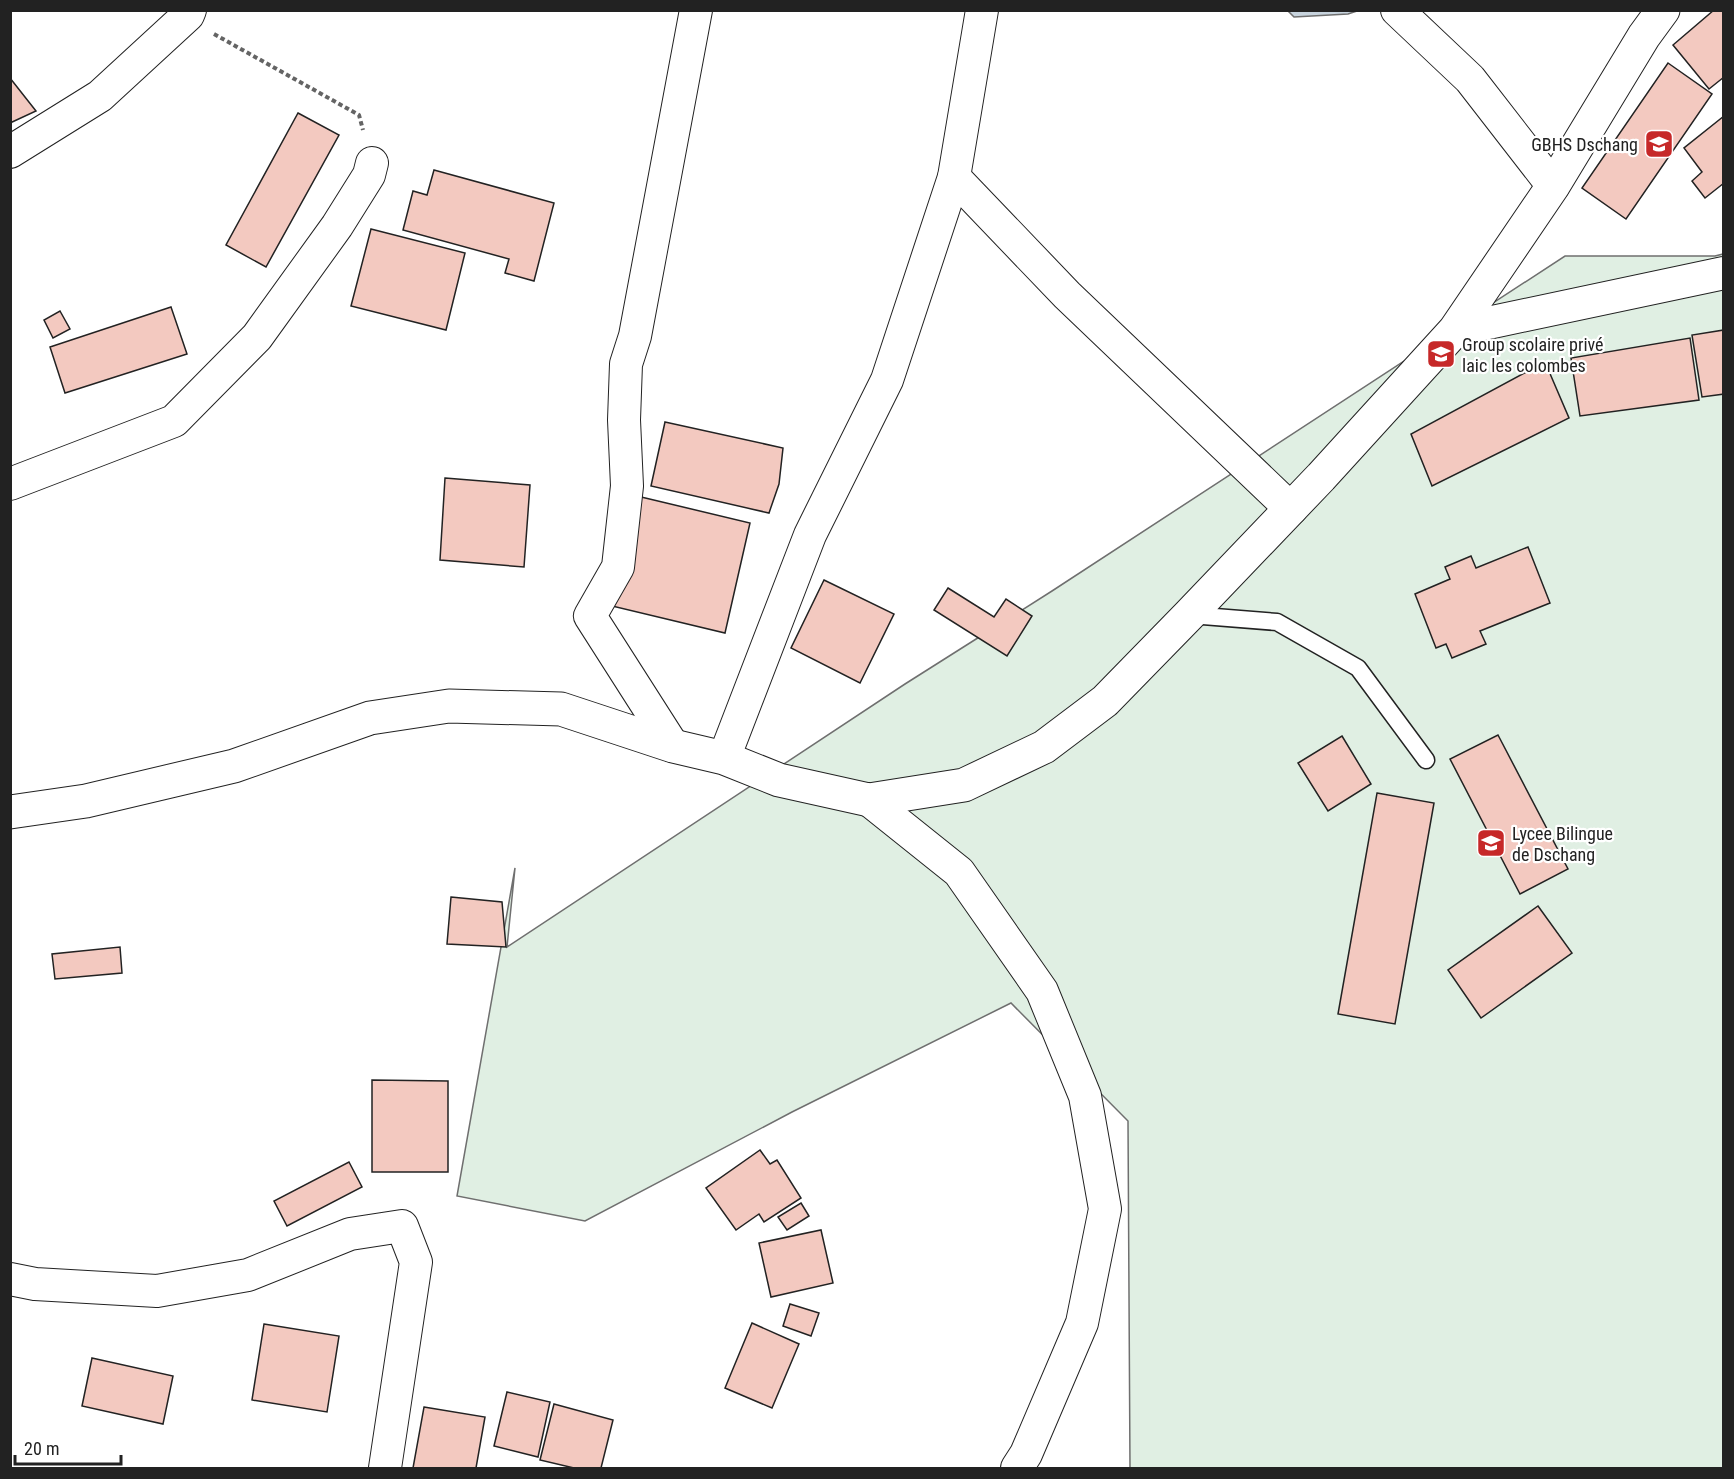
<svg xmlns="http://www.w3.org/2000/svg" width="1734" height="1479" font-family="'Roboto Condensed',sans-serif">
<rect width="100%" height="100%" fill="#fff"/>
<path fill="#e0efe3" stroke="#6f6f6f" stroke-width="1.5" d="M1723 254V1468H1130L1128 1121 1011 1003 792 1112 585 1221 457 1196 515 868 507 947 905 684 1052 591 1565 256H1715Z"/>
<path fill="#c7d3dd" stroke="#6f6f6f" stroke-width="1.5" d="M1288 11H1357L1348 14 1294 17Z"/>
<g fill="#f3c9c0" stroke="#222" stroke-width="1.5">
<path d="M1714 10H1724V77L1709 89 1673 45Z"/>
<path d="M1668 63 1712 94 1626 219 1582 188Z"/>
<path d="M10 78 36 111 10 123Z"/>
<path d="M298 113 339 135 266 267 226 245Z"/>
<path d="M1724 116V183L1705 198 1692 181 1702 172 1684 148Z"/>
<path d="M434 170 554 203 534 281 505 273 509 259 403 230 413 191 427 195Z"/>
<path d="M371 229 465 253 446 330 351 306Z"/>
<path d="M171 307 187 354 65 393 50 347Z"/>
<path d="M60 311 70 329 53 338 44 320Z"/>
<path d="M1724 330V394L1702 397 1692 335Z"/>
<path d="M1690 338 1699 400 1580 416 1571 358Z"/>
<path d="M1545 362 1569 418 1432 486 1411 434Z"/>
<path d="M665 422 783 448 779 484 769 513 651 486Z"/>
<path d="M445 478 530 485 524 567 440 560Z"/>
<path d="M637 496 750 523 725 633 612 606Z"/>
<path d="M1528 547 1550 603 1480 631 1486 644 1452 658 1446 644 1436 648 1415 594 1450 579 1445 567 1471 556 1476 568Z"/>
<path d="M824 580 894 614 860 683 791 648Z"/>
<path d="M948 588 994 617 1006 599 1032 616 1007 656 934 610Z"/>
<path d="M1498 735 1568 869 1520 894 1450 759Z"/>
<path d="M1342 736 1371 784 1328 811 1298 763Z"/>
<path d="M1377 793 1434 803 1395 1024 1338 1014Z"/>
<path d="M451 897 502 902 506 947 447 944Z"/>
<path d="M1538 906 1572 953 1481 1018 1448 970Z"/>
<path d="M120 947 122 973 55 979 52 954Z"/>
<path d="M372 1080 448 1081V1172H372Z"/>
<path d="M760 1150 770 1164 777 1160 801 1198 764 1222 759 1214 736 1230 706 1188Z"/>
<path d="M349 1162 362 1187 287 1226 274 1201Z"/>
<path d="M801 1203 809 1216 787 1230 778 1217Z"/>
<path d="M821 1230 833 1283 771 1297 759 1243Z"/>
<path d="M790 1304 819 1313 811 1336 783 1326Z"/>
<path d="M752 1323 799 1344 772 1408 725 1388Z"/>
<path d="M264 1324 339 1336 327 1412 252 1400Z"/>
<path d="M92 1358 173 1376 163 1424 82 1406Z"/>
<path d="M507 1392 550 1402 538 1457 494 1446Z"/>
<path d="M554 1404 613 1420 601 1468H574L540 1460Z"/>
<path d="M424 1407 485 1417 476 1468H413Z"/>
</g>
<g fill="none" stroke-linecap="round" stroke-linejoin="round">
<g stroke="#222" stroke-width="19">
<path id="service" d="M1190 615 1277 622 1358 668 1426 760"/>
</g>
<g stroke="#222" stroke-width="34">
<g id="minor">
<path d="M1397 10 1470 79 1553 186"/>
<path d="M10 152 100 96 188 15 190 10"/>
<path d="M954 177 1067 295 1291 509"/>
<path d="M1455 330 1724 273"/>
<path d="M10 484 174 421 257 337 337 226 369 175 372 163"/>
<path d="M673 746 590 616 618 567 627 486 624 420 626 364 635 336 696 10"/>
<path d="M724 758 810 535 887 380 954 177 982 10"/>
<path d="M869 800 959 872 1042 991 1085 1096 1105 1209 1082 1323 1026 1454 1017 1468"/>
<path d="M10 1279 35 1284 157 1291 248 1275 350 1234 402 1226 416 1262 385 1468"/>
</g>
</g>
<g stroke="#222" stroke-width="35">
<path id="tertiary" d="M10 812 86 801 234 766 370 718 449 706 561 709 673 746 724 758 779 780 869 800 964 785 1044 747 1105 701 1189 615 1321 477 1455 330 1553 186 1644 36 1663 10"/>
</g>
<path stroke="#646464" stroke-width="4" stroke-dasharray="4.5 3" stroke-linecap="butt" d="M214 34 359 115 363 130"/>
<use href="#service" stroke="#fff" stroke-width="16"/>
<use href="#minor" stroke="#fff" stroke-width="32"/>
<use href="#tertiary" stroke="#fff" stroke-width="33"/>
</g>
<defs>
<g id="school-square" transform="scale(1.5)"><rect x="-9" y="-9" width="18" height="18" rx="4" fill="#c62828" stroke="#fff"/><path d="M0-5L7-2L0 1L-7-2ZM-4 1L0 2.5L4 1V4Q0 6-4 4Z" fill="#fff"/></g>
</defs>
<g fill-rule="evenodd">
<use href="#school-square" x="1659" y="144"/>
<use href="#school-square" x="1441" y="354"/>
<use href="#school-square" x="1491" y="843"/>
</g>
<g text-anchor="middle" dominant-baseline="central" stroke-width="4.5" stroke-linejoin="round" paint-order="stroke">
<g font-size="18" fill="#222" stroke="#fff" text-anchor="start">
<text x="1638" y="144" text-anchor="end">GBHS Dschang</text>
<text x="1462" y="344">Group scolaire privé<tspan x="1462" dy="21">laic les colombes</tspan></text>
<text x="1512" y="833">Lycee Bilingue<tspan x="1512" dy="21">de Dschang</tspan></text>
</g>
</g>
<rect width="1734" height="1479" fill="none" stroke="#222222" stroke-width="24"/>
<path d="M15 1455v9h106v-9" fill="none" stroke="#222222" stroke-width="3"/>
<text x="24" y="1455" font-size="18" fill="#222222" stroke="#ffffff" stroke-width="4.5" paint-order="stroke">20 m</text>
</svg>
